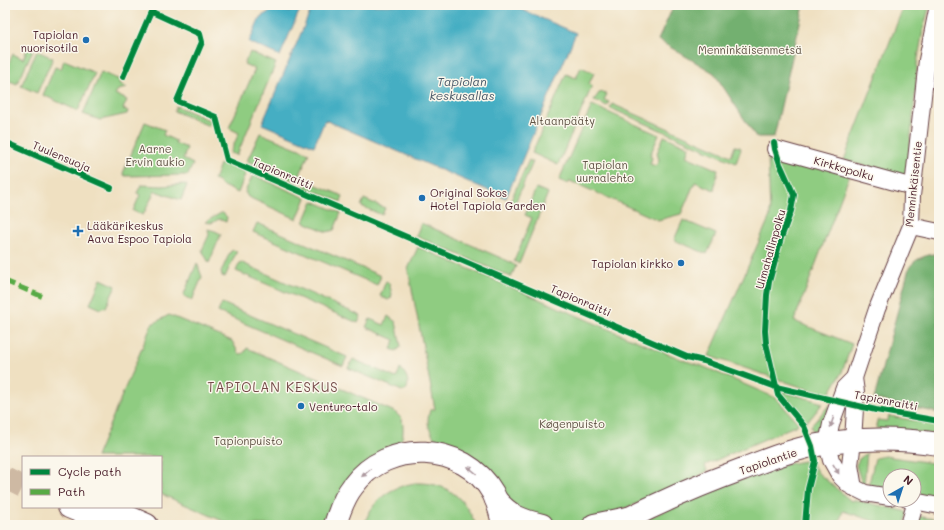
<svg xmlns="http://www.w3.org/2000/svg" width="944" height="530" font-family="Mali,sans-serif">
<rect width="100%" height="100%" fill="#fbf7ec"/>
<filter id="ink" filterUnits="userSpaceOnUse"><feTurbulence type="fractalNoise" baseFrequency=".025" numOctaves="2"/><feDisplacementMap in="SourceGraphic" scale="8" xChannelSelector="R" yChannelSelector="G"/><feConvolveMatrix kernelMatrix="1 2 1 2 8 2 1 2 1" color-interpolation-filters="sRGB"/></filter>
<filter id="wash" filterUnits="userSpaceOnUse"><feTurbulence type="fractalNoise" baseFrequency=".012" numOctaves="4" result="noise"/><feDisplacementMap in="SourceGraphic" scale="16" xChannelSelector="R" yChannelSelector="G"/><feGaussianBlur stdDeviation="0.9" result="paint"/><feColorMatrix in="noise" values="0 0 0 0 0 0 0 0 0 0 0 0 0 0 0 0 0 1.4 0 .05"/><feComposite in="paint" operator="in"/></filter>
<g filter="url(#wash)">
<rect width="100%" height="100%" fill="#efe0c1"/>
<g fill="#8fcc81" stroke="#6c7656">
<path d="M904 5H930L923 30 917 64 916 88 907 173 902 177 844 160Z"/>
<path d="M28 47 33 50 17 84 5 79V71L13 54 23 59Z"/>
<path d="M37 51 53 58 37 93 21 86Z"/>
<path d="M250 52 276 63 237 155 230 153 239 133 229 128 255 69 244 64Z"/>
<path d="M64 60 95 73 78 111 43 95 55 67 61 69Z"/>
<path d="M581 67 594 73 589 84 592 86 558 165 532 153 566 74 576 78Z"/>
<path d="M101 72 120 80 119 83 127 88 118 90 115 94 127 100 123 109 128 111 127 114 100 120 83 114Z"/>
<path d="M603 92 607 94 604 100 609 102 607 106 594 100 599 93Z"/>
<path d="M612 104 731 156 735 146 740 147 741 149 736 163 610 108Z"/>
<path d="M592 105 659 135 650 155 652 158 650 164 656 166 659 160 657 153 664 136 689 147 686 156 718 170 714 190 695 182 681 214 658 220 570 181 568 184 559 180Z"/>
<path d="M176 106 211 121 209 126 174 111Z"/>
<path d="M145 122 165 130 163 135 176 141 175 143 187 148 183 159 193 164 188 175 125 176 123 173Z"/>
<path d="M260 133 309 153 297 182 247 161Z"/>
<path d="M768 155 804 161 850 174 794 321 852 344 842 372 828 396 709 356 770 216Z"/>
<path d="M529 160 533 162 513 208 508 206Z"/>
<path d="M224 163 246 172 238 193 221 185 218 182 214 180 220 164 223 165Z"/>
<path d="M253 175 306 198 297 219 248 197 245 192Z"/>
<path d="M307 181 343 196 341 202 305 187Z"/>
<path d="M184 184 187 185 181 200 155 191 143 215 133 211 140 195 137 193 141 185 162 186Z"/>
<path d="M536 188 548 193 519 264 514 261 532 218 525 215Z"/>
<path d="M364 199 385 208 382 215 361 206Z"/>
<path d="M313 201 341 213 334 230 327 232 304 222Z"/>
<path d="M221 213H223L227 217 226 222 219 219C213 222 214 224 205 222Z"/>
<path d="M683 220 716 234 707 254 674 240Z"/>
<path d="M257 223 381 276 377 285 253 232Z"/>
<path d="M421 223 508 261 516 266 511 277 416 236Z"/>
<path d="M208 229 215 231 221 234 209 263 202 250 209 235Z"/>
<path d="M418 247 620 334 686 361 702 366 776 398 798 423 797 425 705 465 707 471 681 487 585 523H557L540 521 520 515 438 444C430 430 425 426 430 410L435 409 408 269Z"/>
<path d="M233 250 237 251 225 277 222 276 221 272 230 252Z"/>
<path d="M240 262 361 316 358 323 236 271Z"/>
<path d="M197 263 202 277 193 298 191 300 184 296V294Z"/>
<path d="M101 279 116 286 106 307 101 309 90 304Z"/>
<path d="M386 281 389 283 392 294 391 298 388 300 380 296Z"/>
<path d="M222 303 347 357 343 366 218 312Z"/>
<path d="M169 315 232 341 238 352 240 354 244 353 247 348 395 412 402 419C405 435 402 440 394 454L322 525H232L161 494V457H96L152 324Z"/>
<path d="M388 316 396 322 401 346 400 348 396 351 391 349 395 340 366 327 370 319 384 325Z"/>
<path d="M353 359 396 378 400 369C407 373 411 385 405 391H402L348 368Z"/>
<path d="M778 390 823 403 810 419 805 422Z"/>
<path d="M830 404 824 423 813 432 811 426Z"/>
<path d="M889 416 939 425V435L876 428 877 420 887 421Z"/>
<path d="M867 453 864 485 862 484 856 465 859 459Z"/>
<path d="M885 456 939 464V498L914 494V476H890V489L872 486 869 484 875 458Z"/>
<path d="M810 460 818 473 851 501 855 500 904 511 907 513 905 525H886L843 511 838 525H631L725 485 787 464Z"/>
<path d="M415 483C447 482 464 497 476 525H364C372 500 390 487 415 483Z"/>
<path d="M917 516 939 520V525H915Z"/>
</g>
<g fill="#73b06f" stroke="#5e684d">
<path d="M674 5H804L774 137H756L714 73 658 40Z"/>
<path d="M934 254H939V413L874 399 909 268C915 259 923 256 934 254Z"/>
</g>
<g fill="#44aec3" stroke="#476677">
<path d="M291 5H302L280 56 249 42 260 17 276 8 290 12Z"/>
<path d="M313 5H511L576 33 506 198 325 120 314 146 262 124Z"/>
</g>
</g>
<g filter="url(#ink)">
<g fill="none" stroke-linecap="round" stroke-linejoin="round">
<path stroke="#ceb9a3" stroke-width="22" stroke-dasharray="22 11" stroke-linecap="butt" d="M5 478 23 487"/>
<g stroke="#633c42" stroke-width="18">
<g id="street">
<path d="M775 149 913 187"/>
<path d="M911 226 939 232"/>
<path d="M854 378 856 392 853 441 850 465 854 488"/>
<path d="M890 497 865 493 849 485 840 476 831 460 827 444 831 424 844 388 854 378 877 309 911 226 912 196 927 60 938 5"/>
<path d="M909 500 939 506"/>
<path d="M909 525 916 501"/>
</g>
</g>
<g stroke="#633c42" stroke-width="24">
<g id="secondary">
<path d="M496 500C510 516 521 520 542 525"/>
<path d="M594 525 628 518"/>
<path d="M615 525C656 504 699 485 743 469 765 460 788 451 812 446 853 438 898 438 939 444"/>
</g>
</g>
<g stroke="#633c42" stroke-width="24">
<g id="primary">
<path d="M69 507 112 525"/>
<path d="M106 507 147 525"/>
<path d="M335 525C339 512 344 497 353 486 387 439 464 442 493 493 498 503 501 514 503 525"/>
</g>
</g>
<use href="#street" stroke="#fff" stroke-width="16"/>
<use href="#secondary" stroke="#fff" stroke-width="22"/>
<use href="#primary" stroke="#fff" stroke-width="22"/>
<path stroke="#57aa44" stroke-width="5" stroke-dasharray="10 5" stroke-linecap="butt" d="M5 281 46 298"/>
<g stroke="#fbf7ec" stroke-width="8">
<g id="cycleway">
<path d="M152 12 200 34 202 42 177 101 216 117 227 160 687 357 704 361 776 387 876 410 939 421"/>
<path d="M123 77 154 5"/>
<path d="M5 142 111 188"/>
<path d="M774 143 775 149 780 164 794 195 791 211 781 238 769 282 767 295 765 331 766 343 778 395 804 426 812 446 815 461 808 489 805 525"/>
</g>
</g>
<use href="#cycleway" stroke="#00873e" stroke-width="6"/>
</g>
<defs><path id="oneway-solid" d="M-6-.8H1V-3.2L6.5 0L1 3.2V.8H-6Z"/></defs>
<g fill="#ae9aa0">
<use href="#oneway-solid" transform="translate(832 422) rotate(108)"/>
<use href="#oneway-solid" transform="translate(836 469) rotate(59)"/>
<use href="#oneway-solid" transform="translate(472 470) rotate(-141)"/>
<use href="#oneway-solid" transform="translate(366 473) rotate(140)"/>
</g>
</g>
<g fill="#1f6fb2" stroke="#fbf7ec" stroke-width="1.5">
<circle cx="86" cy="40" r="4"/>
<circle cx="422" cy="198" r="4"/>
<path d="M76 225h4v4h4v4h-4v4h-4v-4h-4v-4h4z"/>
<circle cx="681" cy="263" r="4"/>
<circle cx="301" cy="406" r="4"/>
</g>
<g text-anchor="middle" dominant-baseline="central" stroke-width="3" stroke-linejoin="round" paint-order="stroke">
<g font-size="11" fill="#4a1f2b" stroke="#fbf7ec" text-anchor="start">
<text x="78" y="34" text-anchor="end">Tapiolan<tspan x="78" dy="13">nuorisotila</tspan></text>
<text x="430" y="192">Original Sokos<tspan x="430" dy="13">Hotel Tapiola Garden</tspan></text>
<text x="87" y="225">Lääkärikeskus<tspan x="87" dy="13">Aava Espoo Tapiola</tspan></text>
<text x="673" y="263" text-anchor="end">Tapiolan kirkko</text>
<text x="309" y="406">Venturo-talo</text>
</g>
<g font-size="11" fill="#5f5345" stroke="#fbf7ec">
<text x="750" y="49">Menninkäisenmetsä</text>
<text x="562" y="120">Altaanpääty</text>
<text x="155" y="148">Aarne<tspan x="155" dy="13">Ervin aukio</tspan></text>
<text x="605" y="164">Tapiolan<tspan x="605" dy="13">uurnalehto</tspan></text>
<text x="572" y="423">Køgenpuisto</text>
<text x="248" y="440">Tapionpuisto</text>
</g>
<g font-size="11" fill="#4a1f2b" stroke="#fbf7ec">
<text transform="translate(62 156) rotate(23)">Tuulensuoja</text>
<text transform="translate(844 168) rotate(16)">Kirkkopolku</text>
<text transform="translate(283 173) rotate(23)">Tapionraitti</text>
<text transform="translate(913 184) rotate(-84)">Menninkäisentie</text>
<text transform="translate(770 249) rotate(-74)">Uimahallinpolku</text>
<text transform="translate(581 300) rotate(23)">Tapionraitti</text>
<text transform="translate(886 400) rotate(11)">Tapionraitti</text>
<text transform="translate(768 461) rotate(-19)">Tapiolantie</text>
</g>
<g font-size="12" font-style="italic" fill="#485868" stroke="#fbf7ec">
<text x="462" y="81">Tapiolan<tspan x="462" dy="14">keskusallas</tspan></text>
</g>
<g font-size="13" letter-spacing="1" fill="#754b49" stroke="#fbf7ec">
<text x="273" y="386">TAPIOLAN KESKUS</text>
</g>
</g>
<rect width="944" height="530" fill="none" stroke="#fbf7ec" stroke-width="20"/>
<rect x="22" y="456" width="140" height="52" fill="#fbf7ec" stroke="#b4a19f"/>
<rect x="30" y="469" width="20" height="6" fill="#00873e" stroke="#b4a19f"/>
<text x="58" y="476" font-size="12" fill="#4a1f2b">Cycle path</text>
<rect x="30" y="489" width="20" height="6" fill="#57aa44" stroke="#b4a19f"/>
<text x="58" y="496" font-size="12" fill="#4a1f2b">Path</text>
<g transform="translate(902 488) rotate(39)"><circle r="19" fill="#fbf7ec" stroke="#b4a19f"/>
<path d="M0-3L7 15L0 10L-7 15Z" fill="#1f6fb2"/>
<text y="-6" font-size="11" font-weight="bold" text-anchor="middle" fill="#4a1f2b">N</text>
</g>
</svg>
